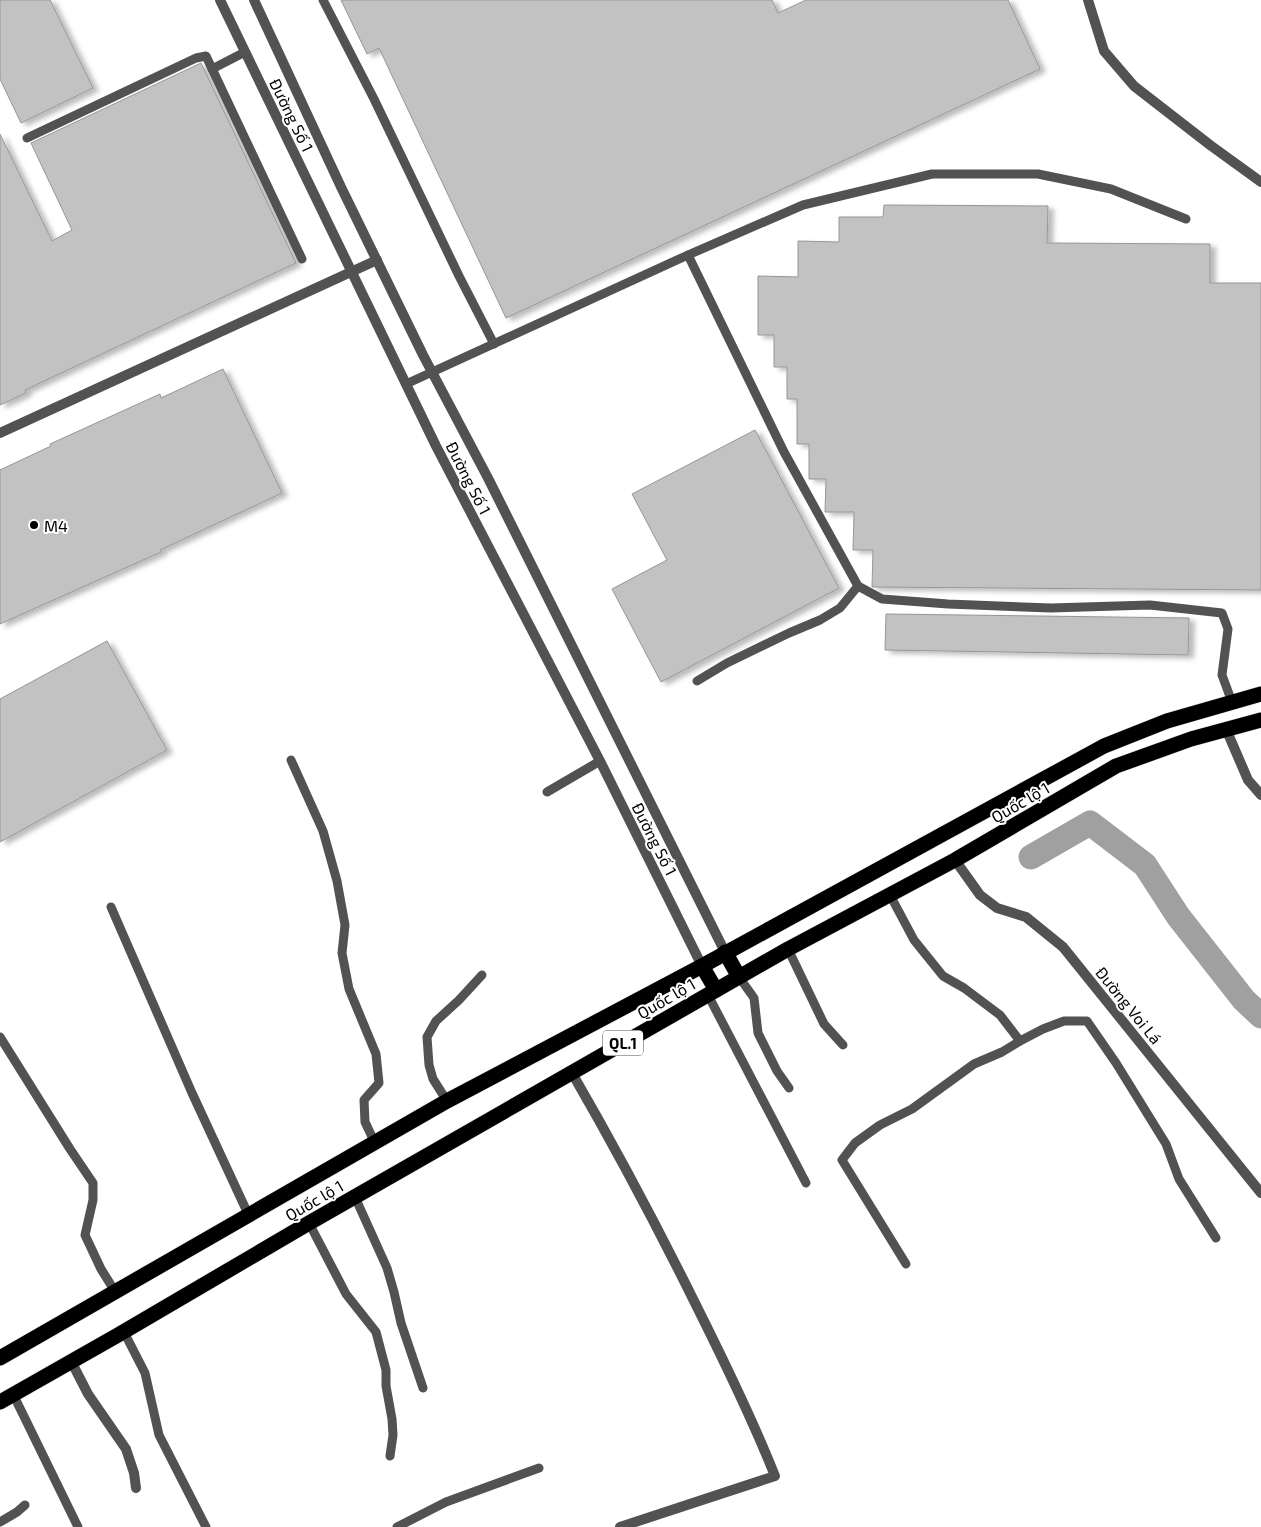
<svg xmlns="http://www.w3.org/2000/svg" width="1261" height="1527" font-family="'Exo 2',sans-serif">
<defs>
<filter id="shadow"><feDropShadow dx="5.5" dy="3" stdDeviation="2.5" flood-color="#0004"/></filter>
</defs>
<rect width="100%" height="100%" fill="#fff"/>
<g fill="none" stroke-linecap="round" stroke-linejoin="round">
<path stroke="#a0a0a0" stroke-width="25" d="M1031 857 1090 823 1145 865 1178 916 1244 1000 1261 1016"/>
</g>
<g fill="#c2c2c2" stroke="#969696" filter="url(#shadow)">
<path d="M0 0H50L93 88 21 123 0 79Z"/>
<path d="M341 0H772L778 13 806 0H1008L1040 69 506 318 379 48 367 54Z"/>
<path d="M201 63 296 263 25 390 26 393 0 405V134L52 241 72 230 31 143Z"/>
<path d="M884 205 1048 206 1047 243 1210 244V283H1261V590L872 587 873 550H853L854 512H825L826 479H809V444H797V399H787V367H774V335H758V276L798 277V241L839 242V217H883Z"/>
<path d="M223 369 282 493 160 550 161 552 0 624V470L51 446 50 444 160 394 161 398Z"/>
<path d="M755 430 839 588 661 682 612 589 667 560 632 494Z"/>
<path d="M886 614 1189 618 1188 655 885 650Z"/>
<path d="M107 641 167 750 0 842V699Z"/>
</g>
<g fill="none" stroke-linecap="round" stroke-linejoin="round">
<g stroke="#dbdbdb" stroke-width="16">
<g id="highway">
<path d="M725 952 739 977"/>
<path d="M702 966 716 990"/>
<path d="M0 1358 447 1101 702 966 1104 746 1167 721 1261 694"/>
<path d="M0 1402 118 1335 309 1223 788 949 955 860 1116 766 1191 739 1261 720"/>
</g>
</g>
<g stroke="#525252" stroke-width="9">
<path d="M323 0 374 99 459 276 494 344"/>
<path d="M212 69 245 52"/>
<path d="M27 138 196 58 206 56 302 259"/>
<path d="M688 255 784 452 858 586 882 599 948 604 1051 608 1150 605 1222 613 1228 629 1222 675 1232 702"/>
<path d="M406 384 688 255 803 205 932 174H1038L1111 189 1186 219"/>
<path d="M697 681 727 663 789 633 820 620 840 608 858 586"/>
<path d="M291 760 323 831 337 881 345 925 342 953 349 989 376 1054 379 1083 364 1100 365 1122 375 1143"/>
<path d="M547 792 600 761"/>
<path d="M890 895 914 940 943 976 964 988 1000 1015 1020 1041 1043 1029 1064 1021H1087L1116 1063 1166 1144 1179 1179 1216 1238"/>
<path d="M111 907 192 1093 249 1216"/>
<path d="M788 949 824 1024 843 1045"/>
<path d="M739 977 754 998 758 1033 777 1071 789 1088"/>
<path d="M708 995 806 1183"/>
<path d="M0 1037 70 1149 93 1183V1200L85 1235 101 1269 116 1293"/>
<path d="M447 1101 433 1079 429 1065 427 1037 436 1021 459 1000 482 975"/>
<path d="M355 1197 387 1268 394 1292 401 1323 423 1388"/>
<path d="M309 1223 346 1294 376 1332 386 1370V1386L392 1419 393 1435 390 1456"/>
<path d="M906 1264 842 1160 855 1143 880 1125 912 1109 974 1064 1002 1052 1020 1041"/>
<path d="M124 1332 145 1373 159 1435 206 1527"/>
<path d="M13 1394 78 1527"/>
<path d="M0 1522 17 1512 25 1505"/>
<path d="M397 1527 446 1502 539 1468"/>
</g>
<g stroke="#525252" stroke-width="10">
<path d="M220 0 436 446 600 761 702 966"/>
<path d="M254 0 341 187 423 355 489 480 725 952"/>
<path d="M1088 0 1104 51 1134 86 1210 145 1261 182"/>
<path d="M0 433 377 260"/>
<path d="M1226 729 1248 780 1261 795"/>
<path d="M955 860 980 895 997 908 1026 917 1063 947 1261 1193"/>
<path d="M572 1073C616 1149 658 1228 697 1307 725 1363 752 1418 775 1476L620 1527"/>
<path d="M71 1361 88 1394 126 1449 134 1473 136 1488"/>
</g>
<use href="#highway" stroke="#000" stroke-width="15"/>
</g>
<circle fill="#000" stroke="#fff" stroke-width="2" cx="34" cy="525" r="5"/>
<g text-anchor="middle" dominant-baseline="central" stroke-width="4" stroke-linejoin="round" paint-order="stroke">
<rect fill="#fff" stroke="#4c4c4c" stroke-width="1" x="603" y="1030.5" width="40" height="25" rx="4"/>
<g font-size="15" font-weight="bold" fill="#000">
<text x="623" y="1043">QL.1</text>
</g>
<g font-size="16" fill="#000" stroke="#fff">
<text transform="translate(292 115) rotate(64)">Đường Số 1</text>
<text transform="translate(469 478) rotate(63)">Đường Số 1</text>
<text transform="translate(1020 802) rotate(-30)">Quốc lộ 1</text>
<text transform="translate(655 839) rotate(63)">Đường Số 1</text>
<text transform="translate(666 998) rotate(-30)">Quốc lộ 1</text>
<text transform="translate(1129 1005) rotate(51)">Đường Voi Lá</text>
<text transform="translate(314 1200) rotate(-30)">Quốc lộ 1</text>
</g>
<g font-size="16" fill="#000" stroke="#fff" text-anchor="start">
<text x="44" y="525">M4</text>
</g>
</g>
</svg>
